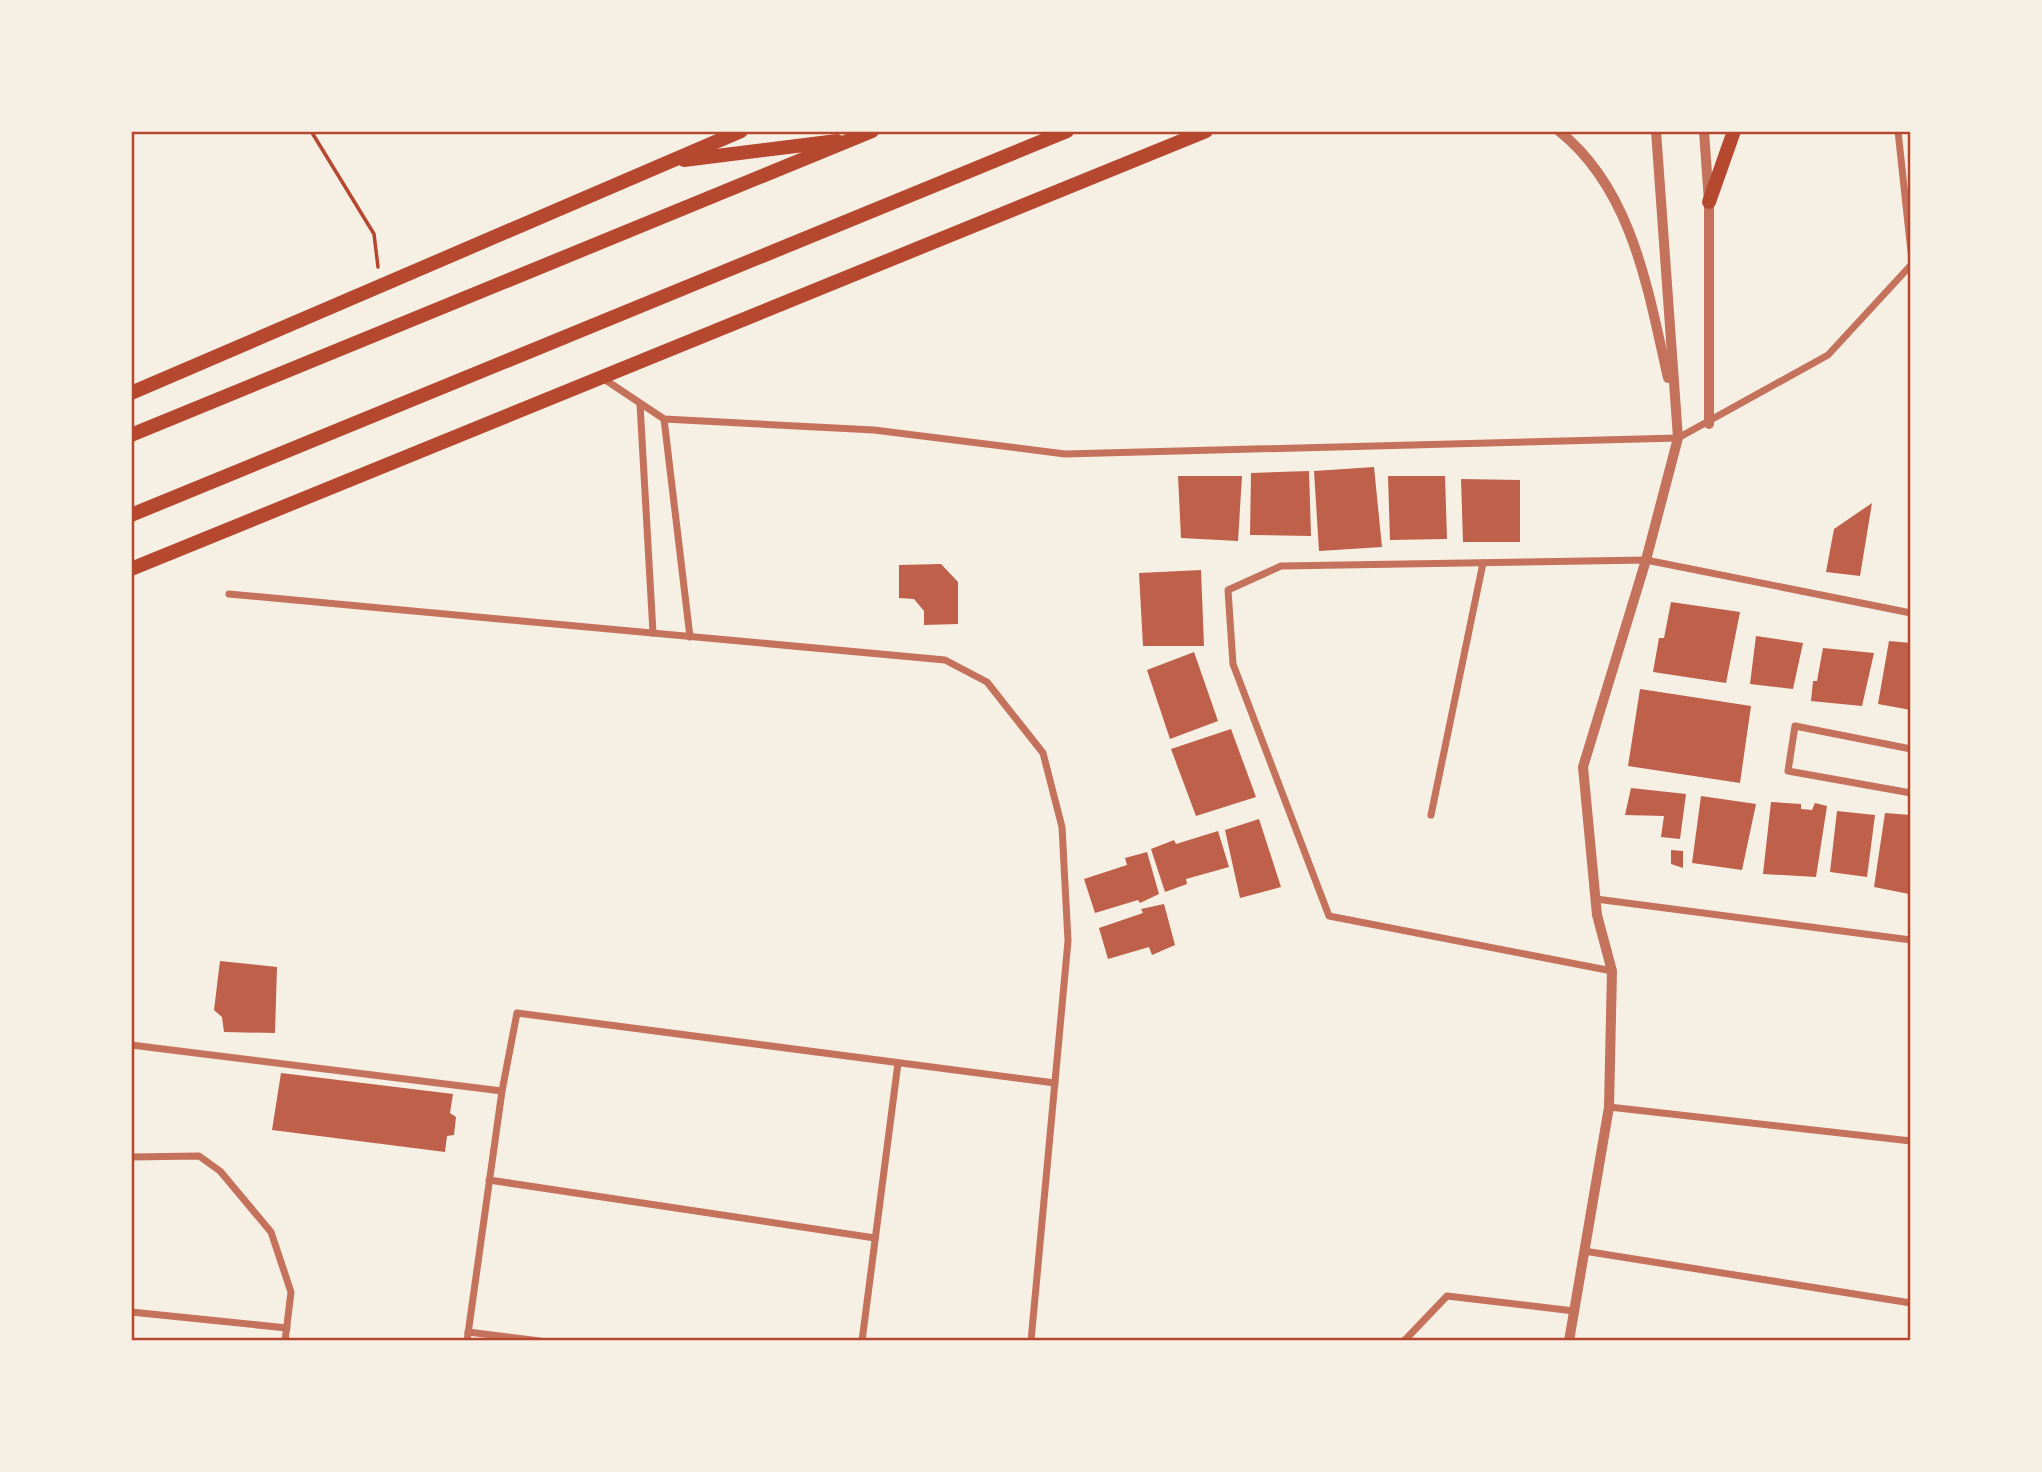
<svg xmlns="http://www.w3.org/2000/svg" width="2042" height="1472" font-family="Merriweather,serif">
<rect width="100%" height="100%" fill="#f6efe4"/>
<g fill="#bf614a">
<path d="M1374 467 1382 547 1319 551 1314 471Z"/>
<path d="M1309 471 1311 536 1250 535 1251 473Z"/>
<path d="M1178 476H1242L1238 541 1181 538Z"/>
<path d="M1388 476H1445L1447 539 1390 540Z"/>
<path d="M1461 479 1520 480V542H1463Z"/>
<path d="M1872 503 1860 576 1826 572 1834 529Z"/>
<path d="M941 564 958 582V624L924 625V611L914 599 899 598V565Z"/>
<path d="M1201 570 1204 646H1143L1139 573Z"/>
<path d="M1671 602 1740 612 1726 683 1653 672 1659 638H1664Z"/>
<path d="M1756 636 1803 643 1793 689 1750 684Z"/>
<path d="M1889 641 1911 643V710L1878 704Z"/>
<path d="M1823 648 1874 653 1862 706 1811 701 1813 681H1817Z"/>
<path d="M1194 652 1218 721 1170 739 1147 670Z"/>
<path d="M1640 689 1751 706 1740 783 1628 766Z"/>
<path d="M1231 729 1256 797 1196 816 1171 749Z"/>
<path d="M1631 788 1686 794 1680 839 1661 837 1664 816 1625 815Z"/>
<path d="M1701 796 1756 804 1742 870 1692 863Z"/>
<path d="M1771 802 1801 804V809L1812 810 1815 803 1827 806 1816 877 1763 874Z"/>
<path d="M1837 811 1875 815 1867 877 1830 872Z"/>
<path d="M1885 813 1911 815 1909 894 1874 887Z"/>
<path d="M1259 819 1281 887 1240 898 1225 830Z"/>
<path d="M1218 831 1229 867 1186 879 1187 884 1165 892 1151 849 1174 840 1176 844Z"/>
<path d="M1671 850 1683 851V868L1671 864Z"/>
<path d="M1147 852 1159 894 1140 903 1138 900 1095 913 1084 879 1127 865 1125 858Z"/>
<path d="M1164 904 1175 945 1152 955 1149 947 1108 959 1099 928 1143 913 1141 909Z"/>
<path d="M220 961 277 967 275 1033 224 1032 222 1017 214 1010Z"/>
<path d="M281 1073 453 1094 450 1113 456 1117 454 1135 447 1136 445 1152 272 1130Z"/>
</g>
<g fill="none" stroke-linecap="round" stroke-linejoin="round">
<path stroke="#b5482f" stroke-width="3.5" d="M311 131 374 234 378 267"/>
<g stroke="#c5725c" stroke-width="7">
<path d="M1898 131 1911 252"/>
<path d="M601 377 664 419 874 430 1065 454 1678 438 1828 355 1911 265"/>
<path d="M640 404 653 633"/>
<path d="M664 419 690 637"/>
<path d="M229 594 945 660 987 682 1043 753 1062 827 1068 941 1031 1341"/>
<path d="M1911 749 1795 726 1788 771 1911 793"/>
<path d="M1431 815 1483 563"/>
<path d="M1596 899 1911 940"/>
<path d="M1612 971 1329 916 1233 664 1228 590 1281 566 1646 560 1911 613"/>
<path d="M131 1045 502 1091"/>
<path d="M1609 1107 1911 1141"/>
<path d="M131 1157 199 1156 220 1171 271 1232 291 1292 285 1341"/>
<path d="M489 1180 875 1238"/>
<path d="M1584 1251 1911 1303"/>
<path d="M131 1312 287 1328"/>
<path d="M468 1332 540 1341"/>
<path d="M467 1341 502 1091 517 1013 1055 1083"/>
<path d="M862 1341 898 1063"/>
<path d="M1404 1341 1447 1296 1574 1311"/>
</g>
<g stroke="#c5725c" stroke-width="10">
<path d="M1559 131C1633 190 1648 291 1668 378"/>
<path d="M1704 131 1709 202V424"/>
<path d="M1569 1341 1609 1107 1612 971 1597 915 1583 767 1646 560 1678 438 1656 131"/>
</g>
<path stroke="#b5482f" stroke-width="14" d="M1709 202 1734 131"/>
<g stroke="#b5482f" stroke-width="14">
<path d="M684 160 837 141"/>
<path d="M131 393 741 131"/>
<path d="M131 435 872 131"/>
<path d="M131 515 1067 131"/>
<path d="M131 569 1206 131"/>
</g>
</g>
<rect width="2042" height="1472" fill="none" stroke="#f6efe4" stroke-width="266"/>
<rect x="133" y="133" width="1776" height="1206" fill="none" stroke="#b5482f" stroke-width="2.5"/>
</svg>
